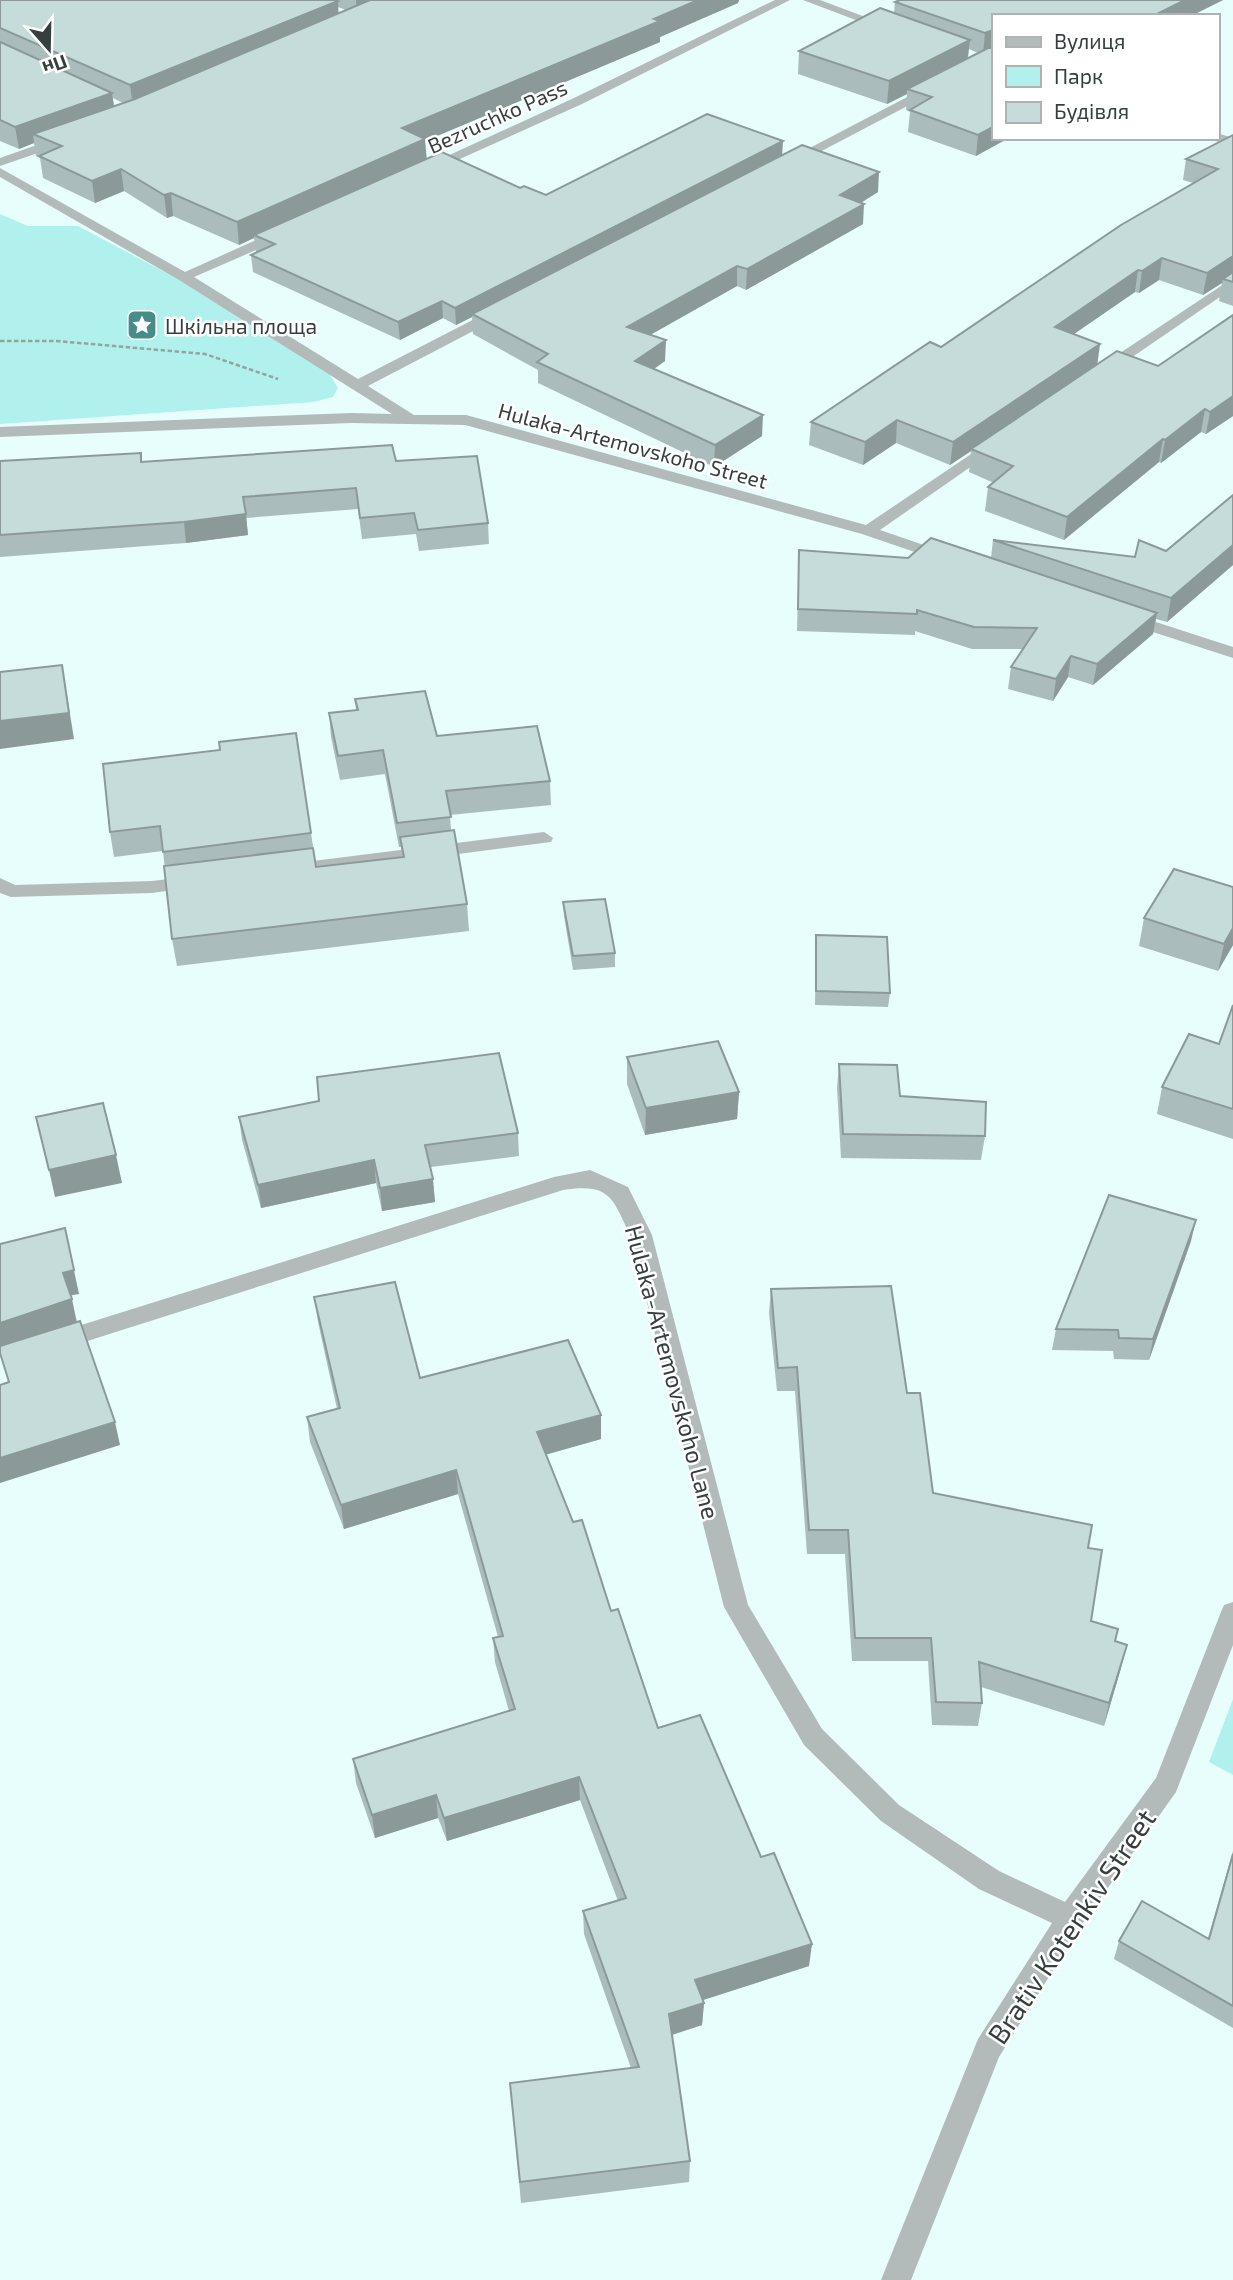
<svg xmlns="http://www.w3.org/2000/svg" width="1233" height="2280" font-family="'Exo 2',sans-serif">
<rect width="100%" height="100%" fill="#e7fefc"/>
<g fill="#b1f1ed">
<path d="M0 214 28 226H78L178 279 330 375 338 388 333 397 313 402 0 424Z"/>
<path d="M1233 1699V1775L1209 1762Z"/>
</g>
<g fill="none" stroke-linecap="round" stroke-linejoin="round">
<path stroke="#94a4a3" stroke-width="2.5" stroke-dasharray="4.5 2.5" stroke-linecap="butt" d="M0 341H57L205 354 278 379"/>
<g fill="#b2bbba" fill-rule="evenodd">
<path d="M544 832 553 838 551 842 289 876 280 870 289 864Z"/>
<path d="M194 876 201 878 203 882 201 886 152 893 11 897 0 893V878L15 885 152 881Z"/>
</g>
<g fill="#b2bbba" fill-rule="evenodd">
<path d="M775 0H790L582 104 433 171 428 172 421 168 574 98Z"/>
<path d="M803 0H820L892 27 882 30Z"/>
<path d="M932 84 936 85V91L795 165 790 166 783 162Z"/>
<path d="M1217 133 1233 138V146L1212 140 1217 138Z"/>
<path d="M62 136 67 137V143L0 166V158Z"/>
<path d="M0 168 185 272 276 231H286V237L194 277 358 379 492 310H502V316L368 386 414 415H466L866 525 989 442H999L1002 445 880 530 950 554 952 557 950 560 944 562 862 534 465 425 351 423 0 437V427L351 413 392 414 179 280 0 177Z"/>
<path d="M1233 278V288L1109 373H1099L1097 370 1099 367Z"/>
<path d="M1128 613 1233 647V658L1122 622 1120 618Z"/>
<path d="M590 1170 628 1187 652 1235 748 1605 822 1729 899 1805 999 1871 1065 1902 1156 1778 1221 1612 1224 1605 1233 1602V1645L1176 1792 1080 1927 999 2057 911 2280H881L978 2039 1052 1923 979 1889 881 1821 804 1745 724 1607 630 1235C612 1197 610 1183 563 1190L59 1350 51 1347 48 1341 51 1335 59 1332 554 1177Z"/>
</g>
</g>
<g fill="#aabdbc" fill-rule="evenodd">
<path d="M0 0H739L738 3 660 37V42L425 141 426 159 520 188 546 195 782 155 878 192 861 203 863 224 746 290 737 286 650 335 665 361 654 369 762 436 714 467 538 383V370L473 334 472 317 456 325 443 318 400 340 253 272 251 255 256 252 254 238 239 245 173 216 167 218 124 191 95 203 43 178 40 158 36 156 34 143 19 149 0 141ZM338 7 346 10 338 13ZM113 98 123 103 114 106Z"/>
<path d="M900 0H1223L1191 16H993V138L976 156 908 132 910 112 906 110 907 94 887 104 798 74 799 51 894 13 895 2ZM969 49 978 53 968 58Z"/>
<path d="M1233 135V306L1219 301 1222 283 1203 295 1159 280 1139 293 1135 292 1074 334 1097 364 1158 366 1233 315V416L1206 434 1201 432 1161 463 1159 462 1064 540 985 511 988 487 994 483 969 472 971 451 950 465 896 443 863 465 809 445 811 422 941 347 1193 183 1183 180 1186 159Z"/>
<path d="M141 453 142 462 396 461 488 523 489 544 419 551 416 534 362 539 358 509 246 518 248 535 186 543 0 557V461Z"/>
<path d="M1233 495V565L1167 622 1156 619 1153 634 1093 685 1068 677 1053 701 1008 689 1011 667 1023 649H972L915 631V635L797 631 799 550 908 558H991L993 540 1135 557 1166 551Z"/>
<path d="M355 699 437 736 550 781 551 805 450 815 451 830 467 904 469 931 177 966 172 939 163 851 114 857 110 832 103 764 311 833 316 867 402 857 401 847H399L385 774 340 780 331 737 329 713 356 710Z"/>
<path d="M563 902 615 953V967L573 970 564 916Z"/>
<path d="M1144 918 1233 945 1218 971 1139 946Z"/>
<path d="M816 935 890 993 888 1007 815 1005Z"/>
<path d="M1233 1005V1139L1157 1114 1162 1087 1219 1044Z"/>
<path d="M627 1057 739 1092 737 1119 645 1135 627 1084Z"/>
<path d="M839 1064 900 1096 985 1136 981 1160 841 1158 837 1088Z"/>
<path d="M239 1117 518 1133 519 1156 431 1167 435 1202 382 1211 376 1183 261 1208 242 1140Z"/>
<path d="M1191 1241 1149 1360 1114 1359 1113 1351 1052 1350 1056 1329Z"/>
<path d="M771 1289 907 1393 933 1493 1088 1548 1091 1621 1115 1641 1121 1668 1104 1726 981 1687 982 1703 978 1726 932 1725 928 1661H852L845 1554H807L795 1391H777L769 1313Z"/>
<path d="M314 1297 420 1378 601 1439 546 1454 573 1522 611 1611 658 1728 761 1857 809 1966 702 2000 704 2003 702 2025 672 2035 690 2161 689 2182 521 2203 510 2083 631 2068 584 1934 583 1911 618 1901 580 1800 447 1841 438 1818 375 1838 356 1783 353 1759 509 1711 495 1662 493 1638 498 1637 458 1494 344 1529 310 1442 307 1417 337 1409 318 1322Z"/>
<path d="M1233 1851V2028L1114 1959 1119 1941 1208 1938Z"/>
</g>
<g fill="#8b9a99">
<path d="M356 0H391L357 14Z"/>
<path d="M698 0H739L738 3 660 37V42L425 141 427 161 254 235V238L239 245 237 222 402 128Z"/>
<path d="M1185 0H1223L1191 16H1153Z"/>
<path d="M338 1 339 22 133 107 130 85Z"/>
<path d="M993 30 992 51 983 54 985 33Z"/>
<path d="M970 40 967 62 907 89V94L887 104 889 81Z"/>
<path d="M112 93 115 115 33 134 34 143 19 149 15 127Z"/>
<path d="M993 127V138H1009L976 156 978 135Z"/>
<path d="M783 141 782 158 472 314V317L456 325 455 308Z"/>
<path d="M121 169 124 191 95 203 92 181Z"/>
<path d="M879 172 878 192 839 216 840 195Z"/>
<path d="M171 193 173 216 167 218 164 195Z"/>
<path d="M864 204 863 224 746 290 747 269Z"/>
<path d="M1233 256V276L1223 279 1222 283 1203 295 1207 273Z"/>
<path d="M1162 258 1159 280 1139 293 1142 271Z"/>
<path d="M737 266V286L627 348V327Z"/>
<path d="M1138 270 1135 292 1052 349 1055 327Z"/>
<path d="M442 301 443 318 400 340 398 322Z"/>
<path d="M666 340 665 361 635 382V361Z"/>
<path d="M1100 344 1097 367 971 449V451L950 465 953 442Z"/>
<path d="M1233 396V416L1206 434 1210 412Z"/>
<path d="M1205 409 1201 432 1161 463 1165 440Z"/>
<path d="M763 415 762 436 714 467 715 445Z"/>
<path d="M897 420 896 443 863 465 865 442Z"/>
<path d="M1163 439 1159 462 1064 540 1067 517Z"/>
<path d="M246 514 248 535 186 543 184 522Z"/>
<path d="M1233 545V565L1167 622 1171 598Z"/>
<path d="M1157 613 1153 634 1093 685 1097 664Z"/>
<path d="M1071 656 1068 677 1053 701 1056 679Z"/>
<path d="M62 665 74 739 0 749V721Z"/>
<path d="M1233 928V945L1218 971 1224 944Z"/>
<path d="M739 1092 737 1119 645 1135 646 1108Z"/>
<path d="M116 1155 122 1183 55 1197 49 1170Z"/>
<path d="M374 1160 376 1183 261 1208 258 1185Z"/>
<path d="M433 1179 435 1202 382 1211 380 1188Z"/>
<path d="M1196 1220 1191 1241 1149 1360 1153 1339Z"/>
<path d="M65 1228 79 1294 68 1296 63 1273Z"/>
<path d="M72 1299 77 1323 0 1348V1323Z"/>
<path d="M601 1415V1439L538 1457 537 1432Z"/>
<path d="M115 1422 120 1445 0 1483V1458Z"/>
<path d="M456 1470 458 1494 344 1529 341 1505Z"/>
<path d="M1127 1645 1121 1668 1104 1726 1109 1703Z"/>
<path d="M579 1777 580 1800 447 1841 444 1818Z"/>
<path d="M436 1795 438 1818 375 1838 372 1815Z"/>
<path d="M812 1944 809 1966 694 2003 695 1980Z"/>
<path d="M704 2003 702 2025 668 2036 669 2014Z"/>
</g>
<g fill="#c6dcdb" stroke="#8b9a99" stroke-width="2">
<path d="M0 0H335L338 1 130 85 0 28Z"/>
<path d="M370 0H698L654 19 660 21 402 128 425 139 237 222 171 193 164 195 121 169 92 181 39 156 62 146 33 134 135 99Z"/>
<path d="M900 0H1185L1153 16H993V30L985 33 895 2Z"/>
<path d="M880 8 970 40 889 81 799 51Z"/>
<path d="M0 42 112 93 15 127 0 120Z"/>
<path d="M988 48H993V127L978 135 910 110 932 97 907 89Z"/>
<path d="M707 114 783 141 455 308 442 301 398 322 251 255 275 244 254 235 442 152 520 188 524 186 546 195Z"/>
<path d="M1233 135V256L1207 273 1162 258 1142 271 1138 270 1055 327 1100 344 953 442 897 420 865 442 811 422 930 342 941 347 1121 225 1218 169 1186 159Z"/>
<path d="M802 145 879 172 840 195 864 204 747 269 737 266 627 327 666 340 635 361 763 415 715 445 537 362 548 354 472 314Z"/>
<path d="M1233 272V282L1223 279Z"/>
<path d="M1233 315V396L1210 412 1205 409 1165 440 1163 439 1067 517 988 487 1013 466 971 449 1117 351 1158 366Z"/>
<path d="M392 445 396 461 477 456 488 523 418 530 414 513 360 518 356 488 243 497 246 514 184 522 0 535V461L141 453V462Z"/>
<path d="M1233 495V545L1171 598 993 540 1135 557 1139 540 1166 551Z"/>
<path d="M931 538 1157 613 1097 664 1071 656 1056 679 1011 667 1037 628 974 627 917 610V614L798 609 799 550 908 558Z"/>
<path d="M62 665 69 713 0 721V672Z"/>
<path d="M425 691 437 736 537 726 550 781 446 791 451 817 397 823 383 750 338 756 329 713 358 710 355 699Z"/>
<path d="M296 733 311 833 163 852 160 826 110 832 103 764 220 750 219 742Z"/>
<path d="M454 830 467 904 172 939 164 866 313 848 316 867 404 857 400 837Z"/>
<path d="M1174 869 1233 887V928L1224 944 1144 918Z"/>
<path d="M605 899 615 953 573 956 563 902Z"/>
<path d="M816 935 887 937 890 993 816 991Z"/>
<path d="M1233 1005V1109L1162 1087 1189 1034 1219 1044Z"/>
<path d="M718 1041 739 1092 646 1108 627 1057Z"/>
<path d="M499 1053 518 1133 425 1145 433 1179 380 1188 374 1160 258 1185 239 1117 319 1101 317 1077Z"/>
<path d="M839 1064 897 1065 900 1096 986 1102 985 1136 843 1134Z"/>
<path d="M103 1103 116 1155 49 1170 36 1117Z"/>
<path d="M1109 1195 1196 1220 1153 1339 1119 1338 1118 1330 1056 1329Z"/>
<path d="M65 1228 74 1270 63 1273 72 1299 0 1323V1244Z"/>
<path d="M395 1282 420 1378 568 1340 601 1415 537 1432 573 1522 582 1520 611 1611 618 1609 658 1728 700 1715 761 1857 774 1853 812 1944 695 1980 704 2003 669 2014 690 2161 520 2182 510 2083 639 2067 583 1911 626 1898 579 1777 444 1818 436 1795 372 1815 353 1759 515 1709 493 1638 503 1636 456 1470 341 1505 307 1417 340 1408 314 1297Z"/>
<path d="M891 1286 907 1393H920L933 1493 1092 1525 1088 1548 1102 1550 1091 1621 1118 1629 1115 1641 1127 1645 1109 1703 979 1662 982 1703 936 1702 931 1638H855L848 1530H809L797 1367 778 1368 771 1289Z"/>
<path d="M80 1321 115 1422 0 1458V1385L9 1382 0 1353V1346Z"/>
<path d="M1233 1854V2006L1119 1941 1142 1901 1209 1939Z"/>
</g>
<defs>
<g id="sight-square" transform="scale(1.575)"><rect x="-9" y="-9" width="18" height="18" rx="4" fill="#468d8a" stroke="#fff"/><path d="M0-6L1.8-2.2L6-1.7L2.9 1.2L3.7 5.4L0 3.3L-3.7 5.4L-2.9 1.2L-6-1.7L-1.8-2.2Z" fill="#fff"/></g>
</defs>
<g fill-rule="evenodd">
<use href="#sight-square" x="142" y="325"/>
</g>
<g text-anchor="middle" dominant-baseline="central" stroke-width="5" stroke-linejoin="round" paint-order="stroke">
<g font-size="21" fill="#363f3e" stroke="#fff">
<text transform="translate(497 116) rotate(-24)">Bezruchko Pass</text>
<text transform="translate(633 445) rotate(15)">Hulaka-Artemovskoho Street</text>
</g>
<g font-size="21" fill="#363f3e" stroke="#fff" text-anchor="start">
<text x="165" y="325">Шкільна площа</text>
</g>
<g font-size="24" fill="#363f3e" stroke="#fff">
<text transform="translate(673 1372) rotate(75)">Hulaka-Artemovskoho Lane</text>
</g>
<g font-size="28" fill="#363f3e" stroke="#fff">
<text transform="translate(1071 1926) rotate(-56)">Brativ Kotenkiv Street</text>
</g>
</g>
<rect x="992" y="14" width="228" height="126" fill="#ffffff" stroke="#afb2b2" stroke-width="2"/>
<rect x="1006" y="37" width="35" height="10" fill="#b2bbba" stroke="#afb2b2" stroke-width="2"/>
<text x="1054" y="49" font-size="21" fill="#363f3e">Вулиця</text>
<rect x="1006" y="66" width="35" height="21" fill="#b1f1ed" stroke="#afb2b2" stroke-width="2"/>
<text x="1054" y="84" font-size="21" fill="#363f3e">Парк</text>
<rect x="1006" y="102" width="35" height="21" fill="#c6dcdb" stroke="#afb2b2" stroke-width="2"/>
<text x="1054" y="119" font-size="21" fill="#363f3e">Будівля</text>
<g transform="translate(49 49) rotate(160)" stroke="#ffffff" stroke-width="5" paint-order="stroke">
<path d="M0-5L12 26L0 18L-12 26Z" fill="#363f3e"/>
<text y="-10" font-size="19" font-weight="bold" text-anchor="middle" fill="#363f3e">Пн</text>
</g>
</svg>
